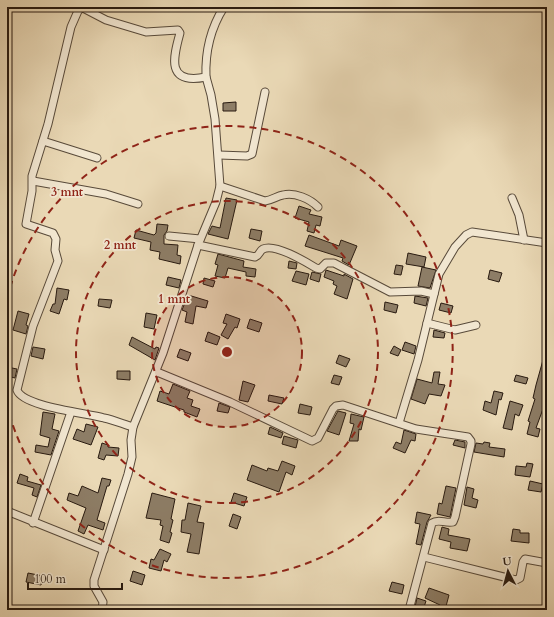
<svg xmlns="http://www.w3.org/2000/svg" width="554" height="617" font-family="Cardo,serif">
<rect width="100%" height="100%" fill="#ead9b6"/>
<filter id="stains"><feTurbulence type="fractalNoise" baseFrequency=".005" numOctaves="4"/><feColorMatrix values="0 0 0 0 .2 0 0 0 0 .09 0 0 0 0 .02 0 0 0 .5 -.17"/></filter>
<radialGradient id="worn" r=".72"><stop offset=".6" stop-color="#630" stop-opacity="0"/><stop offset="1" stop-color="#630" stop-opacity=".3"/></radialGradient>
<g fill="#8d7d66" stroke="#281a10">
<path d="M236 102V111H223V103Z"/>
<path d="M226 198 237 200 228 239 208 234 212 226 220 228Z"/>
<path d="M299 206 311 210 309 214 322 217 320 226 316 225 314 233 307 231 309 222 295 218Z"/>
<path d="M157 224 168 225 167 231 164 235V244L178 245 177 255 181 256 180 264 159 259 160 252 150 250 151 242 134 238 136 230 154 235 156 233Z"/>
<path d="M251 229 262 231 260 241 249 238Z"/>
<path d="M309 235 339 246 341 240 357 246 349 265 342 261 343 258 340 257 305 246Z"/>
<path d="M408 253 426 257 424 267 406 264Z"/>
<path d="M218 254 244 261 243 267 256 269 255 277 246 276V272L228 268 225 278 215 276 218 265 215 264Z"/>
<path d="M289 261 297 263 296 269 288 268Z"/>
<path d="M396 265 403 266 401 275 394 274Z"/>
<path d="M422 267 436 270 430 288 418 286Z"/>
<path d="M326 270 344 276V274L353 279 347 299 334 294 337 286 333 284 334 281 324 277Z"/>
<path d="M490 270 502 273 499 282 488 279Z"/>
<path d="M296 271 309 274 306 285 292 281Z"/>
<path d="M312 272 321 274 319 282 310 279Z"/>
<path d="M168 277 181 280 179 288 166 285Z"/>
<path d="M204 278 215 281 213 287 203 284Z"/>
<path d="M57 288 69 290 67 300 64 299 59 314 50 311 53 304H55Z"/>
<path d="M188 295 208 301 206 308 196 306 193 324 185 322 187 312 182 310Z"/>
<path d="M415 296 428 298 426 306 414 303Z"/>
<path d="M99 299 112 300 110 308 98 306Z"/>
<path d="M385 302 398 305 396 313 384 310Z"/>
<path d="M441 303 453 306 451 313 439 310Z"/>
<path d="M18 311 29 314 26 325 28 326 26 334 13 330Z"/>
<path d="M146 313 157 315 154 329 144 327Z"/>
<path d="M226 314 240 319 237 328 235 327 228 339 221 335 227 324 223 323Z"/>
<path d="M250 319 262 323 259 332 247 328Z"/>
<path d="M434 330 445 333 444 338 433 337Z"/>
<path d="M208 332 220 337 217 345 205 341Z"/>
<path d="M132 337 155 349 156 347 159 348 155 360 129 345Z"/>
<path d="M405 342 416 346 414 354 402 350Z"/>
<path d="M394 346 401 350 398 356 390 353Z"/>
<path d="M33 347 45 349 43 359 31 356Z"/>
<path d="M180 349 191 353 188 361 177 357Z"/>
<path d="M339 355 350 359 346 367 336 363Z"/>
<path d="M543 360 547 361V398L536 428 540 429 538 437 527 434 530 422 528 421 535 399 533 398 536 385Z"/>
<path d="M7 367 17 369 15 378 7 376Z"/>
<path d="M117 371H130V380L117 379Z"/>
<path d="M434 372H440L438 384 445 385 441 396 429 394 425 404 411 399 417 379 432 383Z"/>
<path d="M334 375 342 377 339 385 331 383Z"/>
<path d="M516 375 528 378 526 384 514 381Z"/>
<path d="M243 381 255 385 248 402 239 400Z"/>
<path d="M173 384 190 391 187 398 193 400 191 406 200 409 197 417 184 412V410L157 401 160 391 169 394Z"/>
<path d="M494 391 503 393 501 400 499 399 496 415 483 410 485 401 491 403Z"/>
<path d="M269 395 284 398 282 404 268 401Z"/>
<path d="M510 401 523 405 519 416 515 414 512 430 503 428Z"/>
<path d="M219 403 230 407 228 413 217 411Z"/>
<path d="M300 404 312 407 310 415 298 413Z"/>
<path d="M338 411 346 413 339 435 327 431Z"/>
<path d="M43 412 55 414 52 429 59 431 51 455 35 452 36 445 48 447 50 438 40 435Z"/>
<path d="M351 414 364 417 361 430 359 429 358 441H349L354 424 350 423Z"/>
<path d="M86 424 98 427 91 445 73 439 77 429 84 432Z"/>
<path d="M270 427 283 433 281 438 268 434Z"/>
<path d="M404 430 416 434 415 441 411 440 405 453 393 448 396 442 401 444Z"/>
<path d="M284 436 298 440 296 448 282 444Z"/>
<path d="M455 440 465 442V448L453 445Z"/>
<path d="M484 442 490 443 489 447 505 449 504 457 474 452 476 443 483 444Z"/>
<path d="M102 443 108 445V447L119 448 118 456 106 455 104 460 98 458Z"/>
<path d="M282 461 295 466 292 475 286 472 279 492 247 480 252 465 267 471 268 468 278 471Z"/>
<path d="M527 463 533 464 530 477 515 475 516 466 526 467Z"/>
<path d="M20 474 28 477 27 481 41 485 37 497 32 495 34 488 17 483Z"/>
<path d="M102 478 111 480 109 486H107L97 520 105 523 103 530 88 525 84 534 78 531 86 508 67 500 69 493 78 496 82 486 98 493Z"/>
<path d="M530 481 543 484 541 492 528 490Z"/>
<path d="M446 486 456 488 450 517 437 514 439 503 442 504Z"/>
<path d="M467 487 474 489 472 498 478 500 476 508 464 505Z"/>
<path d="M152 493 175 499 171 519 173 520 170 532 172 533 169 543 160 540 163 526 160 525 161 520 146 518Z"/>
<path d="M234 493 247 497 244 506 231 502Z"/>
<path d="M188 503 201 506 197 522 204 523 199 554 187 552 191 534 181 532 182 520H185Z"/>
<path d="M417 512 431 515 427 522 421 545 416 544 420 524 415 523Z"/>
<path d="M233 514 241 517 237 529 229 526Z"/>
<path d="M442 527 449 529 448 535 470 539 467 551 450 548 451 542 439 539Z"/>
<path d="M513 529 520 530V533H529V543L511 541Z"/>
<path d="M160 549 171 554 167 562 164 560 161 571 149 568 151 559 154 560Z"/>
<path d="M133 571 145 575 142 585 130 581Z"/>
<path d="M28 573 43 576 41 585 26 582Z"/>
<path d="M392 582 404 585 402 594 389 591Z"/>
<path d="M429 588 449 595 445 610H439L440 605 425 598Z"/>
<path d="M417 598 426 601 423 610 415 607Z"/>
</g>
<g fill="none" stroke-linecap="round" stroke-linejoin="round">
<g stroke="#584a3a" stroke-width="9">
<g id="street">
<path d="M81 7 106 20 146 32 178 30 180 33C173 58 166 85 206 77 205 52 210 29 224 7"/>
<path d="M82 7 78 11 71 27 48 124 32 176V191L26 224 53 233 56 239 55 250 58 261 33 326 17 390C23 407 87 413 104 418 114 420 123 424 133 427"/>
<path d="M43 141 97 158"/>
<path d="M219 155 247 156 252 154 265 92"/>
<path d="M33 181 106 194 138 204"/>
<path d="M220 186 265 201C272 200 277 196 283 195 295 192 310 199 318 207"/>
<path d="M512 198 519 215 524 240"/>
<path d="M169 236 200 239"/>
<path d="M198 245 255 257C260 255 259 251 263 249 275 243 306 262 316 268L320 269 326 263H334L390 292 421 291 434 294"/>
<path d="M427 323 455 330 476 325"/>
<path d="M157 372 230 402 312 441 318 438 333 409 336 406 343 405 416 429 468 437 471 441V444L455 517 453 522C445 524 439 518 432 523L409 610"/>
<path d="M399 423 418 360 439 274 455 247 466 235 472 232 547 243"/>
<path d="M7 511 104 550"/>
<path d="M33 523 71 412"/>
<path d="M424 557 516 580 520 578 523 562 525 559 547 563"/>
<path d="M102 610 103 602 94 586V580L128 474 132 457 131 440 133 427 163 353 198 245 216 202 220 186 215 119 211 95 206 77"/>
</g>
</g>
<use href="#street" stroke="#f1e6d0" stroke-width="7"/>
</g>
<circle cx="227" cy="352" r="75" fill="#8f2418" fill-opacity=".12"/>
<g fill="none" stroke="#8f2418" stroke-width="2" stroke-dasharray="7 5">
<circle cx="227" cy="352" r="75"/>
<circle cx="227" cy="352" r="151"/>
<path d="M7 299A226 226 0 1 1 7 405"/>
</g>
<circle cx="227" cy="352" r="6" fill="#8f2418" stroke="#f1e6d0" stroke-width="2"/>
<g font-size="12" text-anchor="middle" font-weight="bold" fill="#8f2418" stroke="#f1e6d0" stroke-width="3.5" stroke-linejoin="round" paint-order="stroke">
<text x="67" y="196">3 mnt</text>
<text x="120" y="249">2 mnt</text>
<text x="174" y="303">1 mnt</text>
</g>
<rect width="554" height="617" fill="none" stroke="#ead9b6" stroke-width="24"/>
<rect x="8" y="8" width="538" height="601" fill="none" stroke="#281a10" stroke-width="2"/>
<rect x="12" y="12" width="530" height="593" fill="none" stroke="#281a10"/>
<g transform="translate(508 571) rotate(354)" stroke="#f1e6d0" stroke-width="3" paint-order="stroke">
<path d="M0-3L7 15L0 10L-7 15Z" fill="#281a10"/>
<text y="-6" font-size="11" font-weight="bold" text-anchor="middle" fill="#281a10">U</text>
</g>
<path d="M28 583v6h94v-6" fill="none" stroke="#281a10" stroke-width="2"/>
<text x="34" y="583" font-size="12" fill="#281a10" stroke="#f1e6d0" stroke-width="3" paint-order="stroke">100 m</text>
<rect width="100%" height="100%" filter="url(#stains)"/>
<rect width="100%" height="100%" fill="url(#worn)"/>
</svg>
